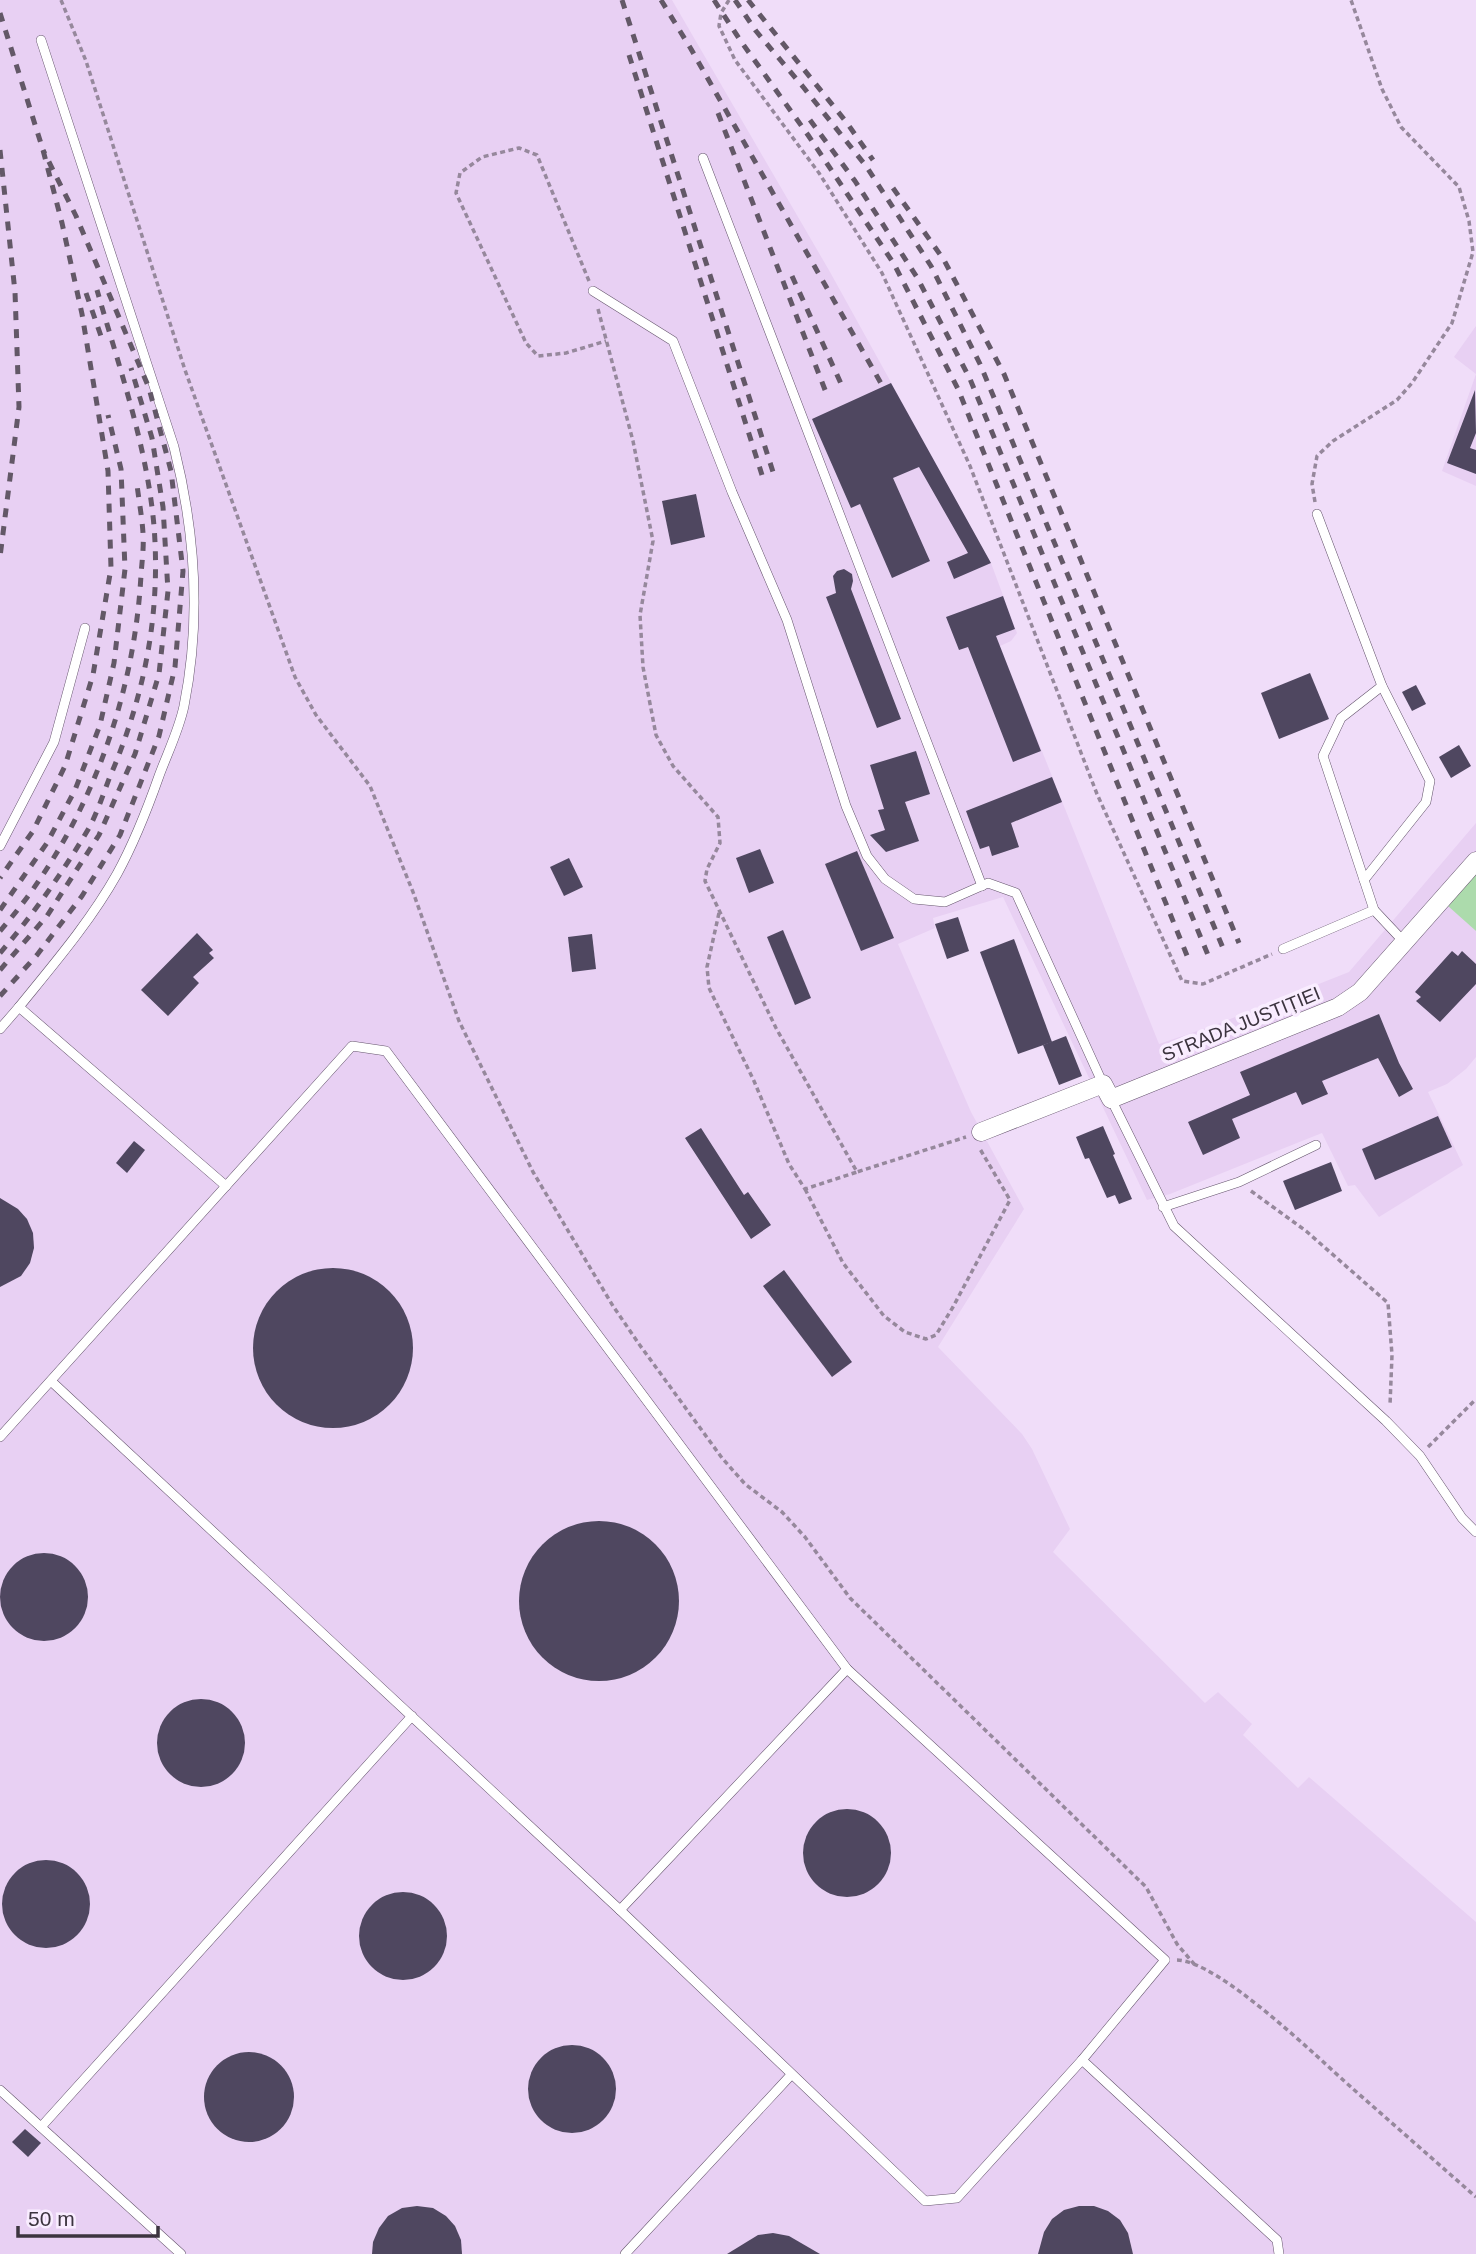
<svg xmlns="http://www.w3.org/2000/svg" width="1476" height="2254" font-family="Helvetica,sans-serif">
<rect width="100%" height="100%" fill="#f0ddf9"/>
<g fill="#e8d0f3">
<path d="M0 0H672L830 272 991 563 1017 633 1011 641 1000 646 1159 1044 1215 1025 1349 972 1476 823V873L1448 905 1476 931V1057L1466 1069 1447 1084 1428 1092 1463 1165 1379 1217 1355 1185 1348 1186 1322 1133 1170 1194 1147 1200 1003 897 933 918 935 928 898 944 971 1112 1024 1209 938 1347 1022 1434 1032 1449 1070 1529 1053 1552 1205 1703 1218 1692 1252 1724 1243 1735 1298 1788 1309 1777 1476 1922V2254H0Z"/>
<path d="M1476 326V486L1442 471 1476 374 1454 357Z"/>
</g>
<path fill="#acdbac" d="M1476 873V931L1448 906Z"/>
<g fill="#4f4760">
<path d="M891 383 991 563 954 579 947 562 968 553 919 467 893 478 930 561 892 578 860 504 851 508 812 419Z"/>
<path d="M1475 390 1476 433 1470 448 1476 450V474L1447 463Z"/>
<path d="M696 494 705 537 671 545 662 501Z"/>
<path d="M844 569 852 574 853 581 851 589 901 719 877 728 826 597 836 593 833 576 837 571Z"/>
<path d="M1003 596 1015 629 996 636 1041 751 1013 762 968 647 959 650 946 617Z"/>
<path d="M1310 673 1329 719 1279 739 1261 693Z"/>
<path d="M1416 685 1426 704 1412 711 1402 692Z"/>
<path d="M1459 745 1471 766 1451 778 1439 757Z"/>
<path d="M916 751 930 794 905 802 919 841 886 852 870 835 885 830 878 810 884 809 870 765Z"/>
<path d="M1052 777 1062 802 1011 823 1019 847 992 856 989 846 980 849 966 811Z"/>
<path d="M760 849 774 883 749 893 736 858Z"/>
<path d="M857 851 894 938 861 951 825 864Z"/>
<path d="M569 858 583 887 564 896 550 867Z"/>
<path d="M958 917 969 951 947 959 935 924Z"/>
<path d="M783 930 811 998 795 1005 767 937Z"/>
<path d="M197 933 213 950 209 953 214 958 193 977 199 983 168 1016 141 990Z"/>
<path d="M592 934 596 969 572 972 568 937Z"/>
<path d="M1014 939 1052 1042 1018 1054 980 952Z"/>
<path d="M1452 951 1458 956 1462 951 1476 964V984L1440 1022 1416 1001 1421 997 1415 992Z"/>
<path d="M1379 1014 1399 1063 1413 1089 1399 1097 1378 1058 1322 1081 1328 1094 1302 1105 1296 1092 1232 1119 1240 1138 1203 1155 1188 1122 1250 1095 1240 1072Z"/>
<path d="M1066 1036 1082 1076 1059 1085 1043 1045Z"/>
<path d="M1438 1116 1452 1147 1375 1180 1362 1149Z"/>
<path d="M1103 1126 1115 1154 1113 1155 1132 1199 1119 1204 1115 1195 1107 1198 1089 1158 1085 1159 1076 1137Z"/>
<path d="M701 1128 744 1195 748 1192 771 1225 751 1239 685 1138Z"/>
<path d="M134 1141 145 1150 127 1173 116 1163Z"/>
<path d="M1331 1162 1342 1191 1295 1210 1283 1181Z"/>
<path d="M0 1198 18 1209 27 1219 33 1233 34 1248 30 1263 21 1276 0 1287Z"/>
<circle cx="333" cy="1348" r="80"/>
<path d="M784 1270 852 1362 832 1377 763 1286Z"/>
<circle cx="599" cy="1601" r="80"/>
<circle cx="44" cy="1597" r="44"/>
<circle cx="201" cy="1743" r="44"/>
<circle cx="847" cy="1853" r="44"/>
<circle cx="46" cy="1904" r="44"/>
<circle cx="403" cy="1936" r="44"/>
<circle cx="572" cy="2089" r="44"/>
<circle cx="249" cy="2097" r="45"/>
<path d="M25 2129 41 2143 28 2157 12 2142Z"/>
<path d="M417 2206 433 2208 446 2216 455 2226 461 2240 462 2254H372L373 2242 379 2228 388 2216 402 2208Z"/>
<path d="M1079 2206H1094L1108 2211 1120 2220 1128 2233 1133 2254H1038L1044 2232 1052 2219 1064 2210Z"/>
<path d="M773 2233 789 2236 820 2254H727L758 2235Z"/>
</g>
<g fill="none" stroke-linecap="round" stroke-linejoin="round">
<g stroke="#65556d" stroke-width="10">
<g id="service">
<path d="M703 158 982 886"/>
<path d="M593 291 673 341 732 492 787 620 846 806 867 856 885 879 914 899 945 902 988 883 1016 893 1103 1084"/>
<path d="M1317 514 1382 686 1430 781 1426 802 1364 880"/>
<path d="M1382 686 1341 718 1323 756 1374 910 1405 943"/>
<path d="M0 846 54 742 85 628"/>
<path d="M1283 949 1374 910"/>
<path d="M19 1007C53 965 90 922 117 874 134 843 147 810 159 776 167 754 179 730 184 706 201 621 195 531 174 447L41 40"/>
<path d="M0 1029 19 1007 226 1186"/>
<path d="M1111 1099 1174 1226 1386 1421 1420 1456 1462 1518 1476 1532"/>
<path d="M1163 1207 1239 1182 1316 1145"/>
<path d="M51 1381 620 1910 925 2201 957 2198 1082 2060"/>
<path d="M0 1437 352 1046 386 1051 847 1669 1165 1960 1082 2060 1277 2240 1279 2254"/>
<path d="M620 1910 847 1669"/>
<path d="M0 2090 181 2254"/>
<path d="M41 2127 412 1716"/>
<path d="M625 2254 791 2075"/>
</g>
</g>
<g stroke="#65556d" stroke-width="19">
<path id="minor" d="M981 1132 1103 1084 1111 1099 1338 1007 1360 992 1476 861"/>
</g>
<g stroke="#96889c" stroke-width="3.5" stroke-dasharray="5 3.5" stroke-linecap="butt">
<path d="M61 0 86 61 185 370 295 677 316 715 370 786 413 892 459 1021 533 1172 613 1306 639 1344 722 1458 745 1484 782 1512 805 1537 850 1598 1146 1887 1177 1944 1194 1964"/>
<path d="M729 0 721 13 719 26 735 60 819 173 882 273 970 466 1097 794 1182 981 1203 984 1272 954"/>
<path d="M589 281 537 155 519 148 482 157 460 173 456 193 526 343 538 356 566 353 606 341"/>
<path d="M598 309 633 441 653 541 640 615 643 667 656 735 673 766 718 817 720 843 707 869 705 881 776 1028 857 1172 966 1137"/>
<path d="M1315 502 1312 484 1317 456 1333 441 1397 400 1412 383 1452 323 1473 252 1469 221 1459 187 1401 127 1382 89 1351 0"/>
<path d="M719 913 707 967 709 988 754 1081 789 1164 805 1189 857 1172"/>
<path d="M805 1189 843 1263 884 1316 905 1332 926 1339 936 1335 953 1307 1010 1200 980 1149"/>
<path d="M1251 1191 1306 1231 1388 1303 1392 1355 1390 1405"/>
<path d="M1428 1447 1476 1399"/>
<path d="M1177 1960C1219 1961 1318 2058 1352 2088 1393 2124 1435 2161 1476 2197"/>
</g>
<use href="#service" stroke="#fff" stroke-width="9"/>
<use href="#minor" stroke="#fff" stroke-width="18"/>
<g stroke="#635867" stroke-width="5" stroke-dasharray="9 9" stroke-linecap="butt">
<path d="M622 0 774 475"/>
<path d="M661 0 691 49 882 385"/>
<path d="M714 0 740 40 808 135 894 264 958 389 1190 963"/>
<path d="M735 0 756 31 804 88 866 166 931 266 980 364 1223 948"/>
<path d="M748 0 847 123 873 160"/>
<path d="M0 13 43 150 62 223 82 314 108 471 111 568 93 675 65 766 33 831 0 878"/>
<path d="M629 55 762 475"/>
<path d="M718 113 827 395"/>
<path d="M810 120 855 181 918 279 970 379 1208 955"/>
<path d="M0 150 15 292 19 407 0 557"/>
<path d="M893 188 944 260 1004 374 1239 943"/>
<path d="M792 276 843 388"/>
<path d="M86 293 102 339"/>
<path d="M0 910 47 843 75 790 100 725 114 663 125 569 121 469 108 415"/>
<path d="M0 931C85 834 134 703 141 575 142 561 144 547 143 533 142 517 139 501 137 485"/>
<path d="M0 953C33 915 63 872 89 828 97 813 103 795 109 779 144 698 161 615 154 526 147 446 119 367 97 290"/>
<path d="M0 970 47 916 99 835 135 754 159 674 168 591 163 507 152 438 131 368"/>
<path d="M0 996 37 955 82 896 120 835 159 736 175 667 183 571 171 471 149 388 76 216 43 150"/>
</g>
</g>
<g text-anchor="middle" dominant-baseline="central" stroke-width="7" stroke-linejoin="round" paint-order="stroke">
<g font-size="19" fill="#3c343f" stroke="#f9edff">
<text transform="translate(1241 1024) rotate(-22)">STRADA JUSTIȚIEI</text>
</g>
</g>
<path d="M18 2226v10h140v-10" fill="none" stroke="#3c343f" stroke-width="3.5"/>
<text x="28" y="2226" font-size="21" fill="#3c343f" stroke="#f9edff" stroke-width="5" paint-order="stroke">50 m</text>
</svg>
